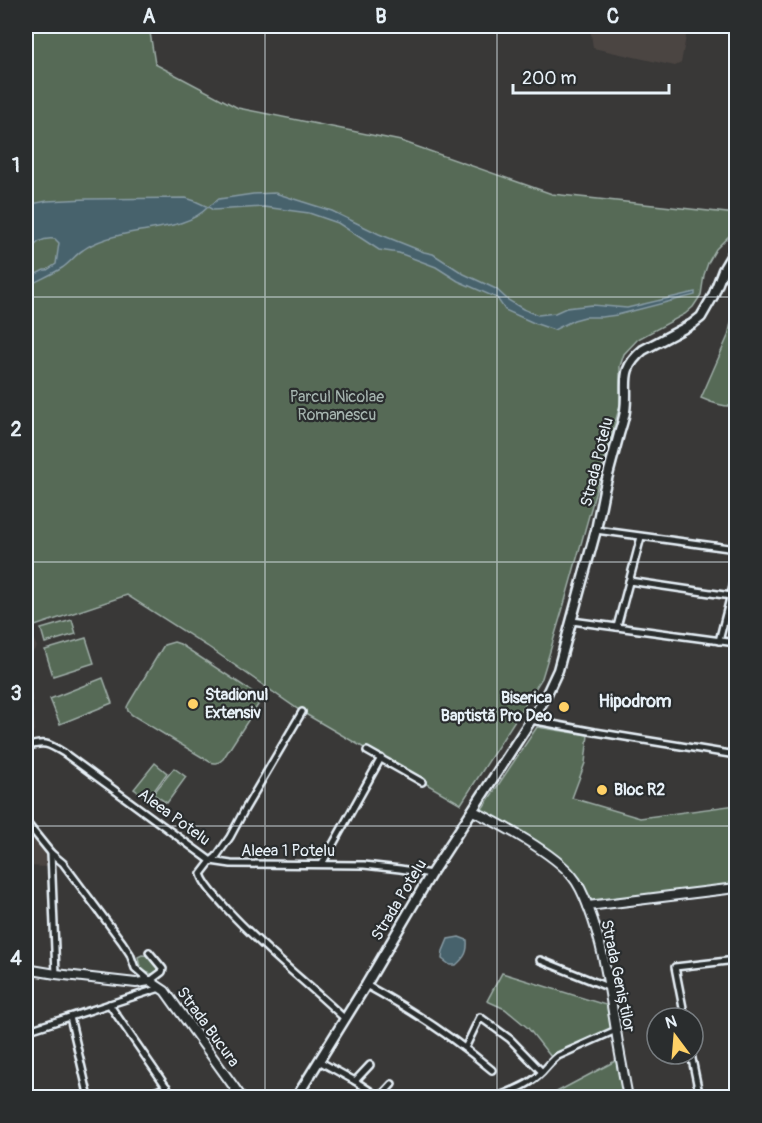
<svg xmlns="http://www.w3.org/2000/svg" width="762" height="1123" font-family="Pangolin,sans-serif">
<rect width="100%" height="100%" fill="#393837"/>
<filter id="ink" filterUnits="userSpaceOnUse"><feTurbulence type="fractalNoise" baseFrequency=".0167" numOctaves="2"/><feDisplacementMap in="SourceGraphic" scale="12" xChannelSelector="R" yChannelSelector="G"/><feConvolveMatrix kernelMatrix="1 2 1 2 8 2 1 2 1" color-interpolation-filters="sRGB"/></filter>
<g filter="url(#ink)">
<g fill="#4b4542">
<path d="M590 26H688L681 63 675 66 593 48Z"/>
<path d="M29 628 37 647 29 656 35 728 30 742H26V629Z"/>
<path d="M26 828 47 855 48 867 26 866Z"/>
</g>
<g fill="#566b57" stroke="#9faea8" stroke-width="1.5">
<path d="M26 26H149L155 64 238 108 401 141 552 194 736 214V229L716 249 708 263 704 275 701 295 693 307 685 314 638 339 624 354 620 366V405L563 608 542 678 461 804 302 712 207 646 127 595 26 629Z"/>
<path d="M736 302V401L735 406C723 407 713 403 701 398L728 336Z"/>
<path d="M72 620 76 634 45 643 41 629Z"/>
<path d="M86 638 94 663 53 676 45 650Z"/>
<path d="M174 642 180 644 256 694 258 697V705L223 759C219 763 216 764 210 762L132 715 128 711 127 707 129 703 164 645Z"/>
<path d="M103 678 112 703 60 724 50 699Z"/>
<path d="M537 727 588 735 585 763 572 798 640 818 736 805 735 887 591 903 578 879 480 812Z"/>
<path d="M155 763 167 773 148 799 134 789Z"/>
<path d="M174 768 186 777 167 803 153 794Z"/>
<path d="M142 955 151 956 160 971 155 975C142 971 140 971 138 957Z"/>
<path d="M502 973 609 1006 612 1029 551 1057 528 1028 505 1009 487 1001Z"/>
<path d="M619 1059 625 1097 546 1098 551 1095Z"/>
</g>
<g fill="#47626c" stroke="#879ba4" stroke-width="1.5">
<path d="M275 193 332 211 379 234 424 252 433 254 464 274 496 289 508 300 523 309 538 315 555 313 566 308 592 305 627 308 695 292V295L617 315 602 317H585L574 320 554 330 534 323 505 310 497 298 458 281 436 267 399 253 379 250 338 223 309 213 264 207 213 210 208 207C191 225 163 227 140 231 122 234 98 239 83 250 75 255 70 263 62 268 51 275 38 280 26 287V279L44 270H47L56 264 59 243 55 239C39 237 35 245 26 255V205L47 201 87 199 186 198 195 201 208 207 219 199 253 194Z"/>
<path d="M459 937 467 940C468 952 465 957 456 965H450L442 959 443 951 448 939Z"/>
</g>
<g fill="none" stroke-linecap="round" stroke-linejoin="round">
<g stroke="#e8f1f8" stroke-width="10">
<g id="street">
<path d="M596 530 736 549"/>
<path d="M629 581 731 596"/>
<path d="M572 621 736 643"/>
<path d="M617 627 641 537"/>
<path d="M719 641 736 575"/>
<path d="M302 712 245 809 230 837 216 857 211 861 201 874C205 887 218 898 226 908 262 948 306 982 345 1019"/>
<path d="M531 720 595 732 736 755"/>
<path d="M26 747C44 741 48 743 64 753L211 861 231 864 364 865 400 869 431 874"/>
<path d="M367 751 422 782"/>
<path d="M26 822 51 853 63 863 122 942 130 954 135 968 150 981 162 972 163 969 149 952"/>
<path d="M51 853 56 974"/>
<path d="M322 864 381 758"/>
<path d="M540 960 610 988"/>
<path d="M366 985C410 1009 453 1037 492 1070"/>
<path d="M109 1004 174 1098"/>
<path d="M70 1017 89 1098"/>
<path d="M685 1018 675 967 736 960"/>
<path d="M26 1031 160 988"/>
<path d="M465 1048 480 1017 510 1039 542 1072"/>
<path d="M691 1054 700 1098"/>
<path d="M319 1061 355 1081 381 1098"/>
<path d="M355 1081 370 1065"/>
<path d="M380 1097 392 1084"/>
<path d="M138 1098 167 1087"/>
<path d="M494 1098C508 1092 526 1087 538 1076 545 1070 550 1062 558 1056L616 1030"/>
</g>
</g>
<g stroke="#e8f1f8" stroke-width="12">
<g id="secondary">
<path d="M473 811C499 823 555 854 572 876 580 885 585 898 589 909 604 948 609 989 616 1030 619 1052 624 1075 628 1098"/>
<path d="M588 906 736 888"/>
<path d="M26 969 56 974 136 983 150 981 165 991 242 1098"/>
</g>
</g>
<g stroke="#e8f1f8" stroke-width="13">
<path id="primary" d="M296 1098 366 985 431 874 544 700 558 670 596 530 604 490 619 434C621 427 624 419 625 411 629 383 618 371 643 350L692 324 701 317 713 296 723 270 736 248"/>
</g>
<use href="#street" stroke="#2a2d2e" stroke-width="5"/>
<use href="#secondary" stroke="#2a2d2e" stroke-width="8"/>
<use href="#primary" stroke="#2a2d2e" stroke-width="8"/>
</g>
</g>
<path fill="none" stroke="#e8f1f8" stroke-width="1.5" stroke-opacity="0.55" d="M265 26V1098M497 26V1098M26 297H736M26 562H736M26 826H736"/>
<g fill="#ffd166" stroke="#2a2d2e" stroke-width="2">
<circle cx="193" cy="704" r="6"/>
<circle cx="564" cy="707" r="6"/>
<circle cx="602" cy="790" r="6"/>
</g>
<g text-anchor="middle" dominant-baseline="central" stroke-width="4.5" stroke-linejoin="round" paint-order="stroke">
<g font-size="16" fill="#a6b5b0" stroke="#2a2d2e">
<text x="337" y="397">Parcul Nicolae<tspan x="337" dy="18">Romanescu</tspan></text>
</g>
<g font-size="16" fill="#e8f1f8" stroke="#2a2d2e">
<text transform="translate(597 462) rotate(-76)">Strada Potelu</text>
<text transform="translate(174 817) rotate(36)">Aleea Potelu</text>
<text x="288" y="851">Aleea 1 Potelu</text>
<text transform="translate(399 900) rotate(-59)">Strada Potelu</text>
<text transform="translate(618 976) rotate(78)">Strada Geniștilor</text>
<text transform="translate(208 1027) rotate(54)">Strada Bucura</text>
</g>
<g font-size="16" font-weight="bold" fill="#e8f1f8" stroke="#2a2d2e" text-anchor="start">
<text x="205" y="695">Stadionul<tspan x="205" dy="18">Extensiv</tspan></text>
<text x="552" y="698" text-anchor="end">Biserica<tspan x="552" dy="18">Baptistă Pro Deo</tspan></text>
<text x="614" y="790">Bloc R2</text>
</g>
<g font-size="18" font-weight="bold" fill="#e8f1f8" stroke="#2a2d2e">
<text x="635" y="701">Hipodrom</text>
</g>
</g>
<rect width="762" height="1123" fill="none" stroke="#2a2d2e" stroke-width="66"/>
<g transform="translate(675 1036) rotate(344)"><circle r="28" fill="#2a2d2e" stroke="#767b7f" stroke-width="1.5"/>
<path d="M0-4.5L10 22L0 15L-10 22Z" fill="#ffd166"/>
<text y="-9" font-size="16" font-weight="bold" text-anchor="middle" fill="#e8f1f8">N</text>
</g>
<path d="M513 84v9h156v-9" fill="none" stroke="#e8f1f8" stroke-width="3"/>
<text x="522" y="84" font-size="18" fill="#e8f1f8" stroke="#2a2d2e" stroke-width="4.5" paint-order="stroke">200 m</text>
<rect x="33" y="33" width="696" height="1057" fill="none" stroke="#e8f1f8" stroke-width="2"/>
<g font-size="20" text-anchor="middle" font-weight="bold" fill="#e8f1f8">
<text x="149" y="23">A</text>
<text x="381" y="23">B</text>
<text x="613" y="23">C</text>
<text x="16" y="172">1</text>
<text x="16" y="436">2</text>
<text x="16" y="700">3</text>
<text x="16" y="965">4</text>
</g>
</svg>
